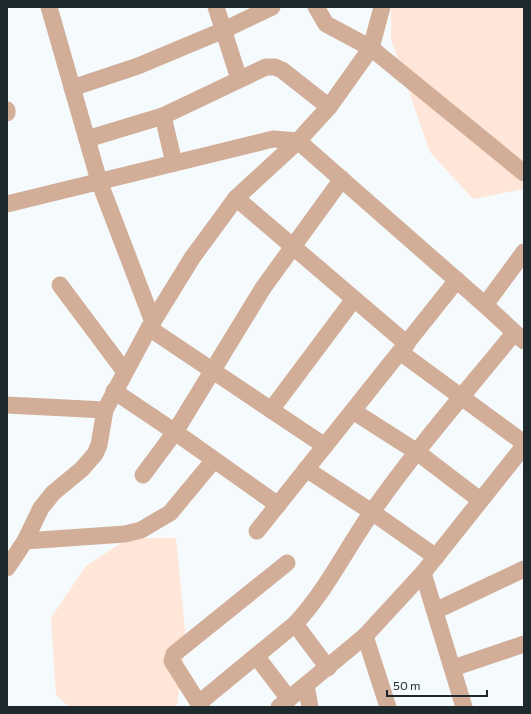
<svg xmlns="http://www.w3.org/2000/svg" width="531" height="714" font-family="Commissioner,sans-serif">
<rect width="100%" height="100%" fill="#f5fafd"/>
<g fill="#ffe6d8">
<path d="M391 7H524V189L473 199 430 152 391 40Z"/>
<path d="M129 538H176L186 640 177 705 175 707H69L56 695 51 618 86 566Z"/>
</g>
<g fill="none" stroke-linecap="round" stroke-linejoin="round">
<g stroke="#d2ae99" stroke-width="17">
<path d="M49 7 99 181 153 322"/>
<path d="M216 7 239 79"/>
<path d="M316 7 326 24 371 48 524 173"/>
<path d="M72 88 138 66 224 30 272 7"/>
<path d="M7 110V113"/>
<path d="M163 116 174 163"/>
<path d="M87 139 163 116 266 67H275L282 70 329 107"/>
<path d="M236 198 407 344"/>
<path d="M7 204 273 139 298 141 485 305 524 341"/>
<path d="M60 285 125 372"/>
<path d="M485 305 524 252"/>
<path d="M149 328 325 446"/>
<path d="M400 352 524 443"/>
<path d="M114 391 175 432 278 505"/>
<path d="M7 405 105 410"/>
<path d="M271 410 354 299"/>
<path d="M353 411 417 452 480 500"/>
<path d="M306 469 372 512 436 557"/>
<path d="M143 475 175 432 263 288 342 179"/>
<path d="M257 531 457 280"/>
<path d="M25 541 125 534 141 530 170 513 214 460"/>
<path d="M7 568 25 541 41 508 53 493 82 469 95 454 99 445 105 410 149 328 192 258 236 198 298 141 329 107 371 48 382 7"/>
<path d="M423 573 464 707"/>
<path d="M435 611 524 569"/>
<path d="M295 624 328 668"/>
<path d="M365 636 388 707"/>
<path d="M256 656 289 699"/>
<path d="M453 668 524 644"/>
<path d="M306 685 310 707"/>
<path d="M199 703 295 624C326 591 346 549 372 512 416 449 466 392 514 333"/>
<path d="M201 707 172 661 174 654 287 563"/>
<path d="M279 707 365 636 423 573 524 446"/>
</g>
</g>
<rect width="531" height="714" fill="none" stroke="#1e292d" stroke-width="16"/>
<path d="M387 690v6h100v-6" fill="none" stroke="#1e292d" stroke-width="2"/>
<text x="393" y="690" font-size="12" fill="#1e292d" stroke="#f5fafd" stroke-width="3" paint-order="stroke">50 m</text>
</svg>
